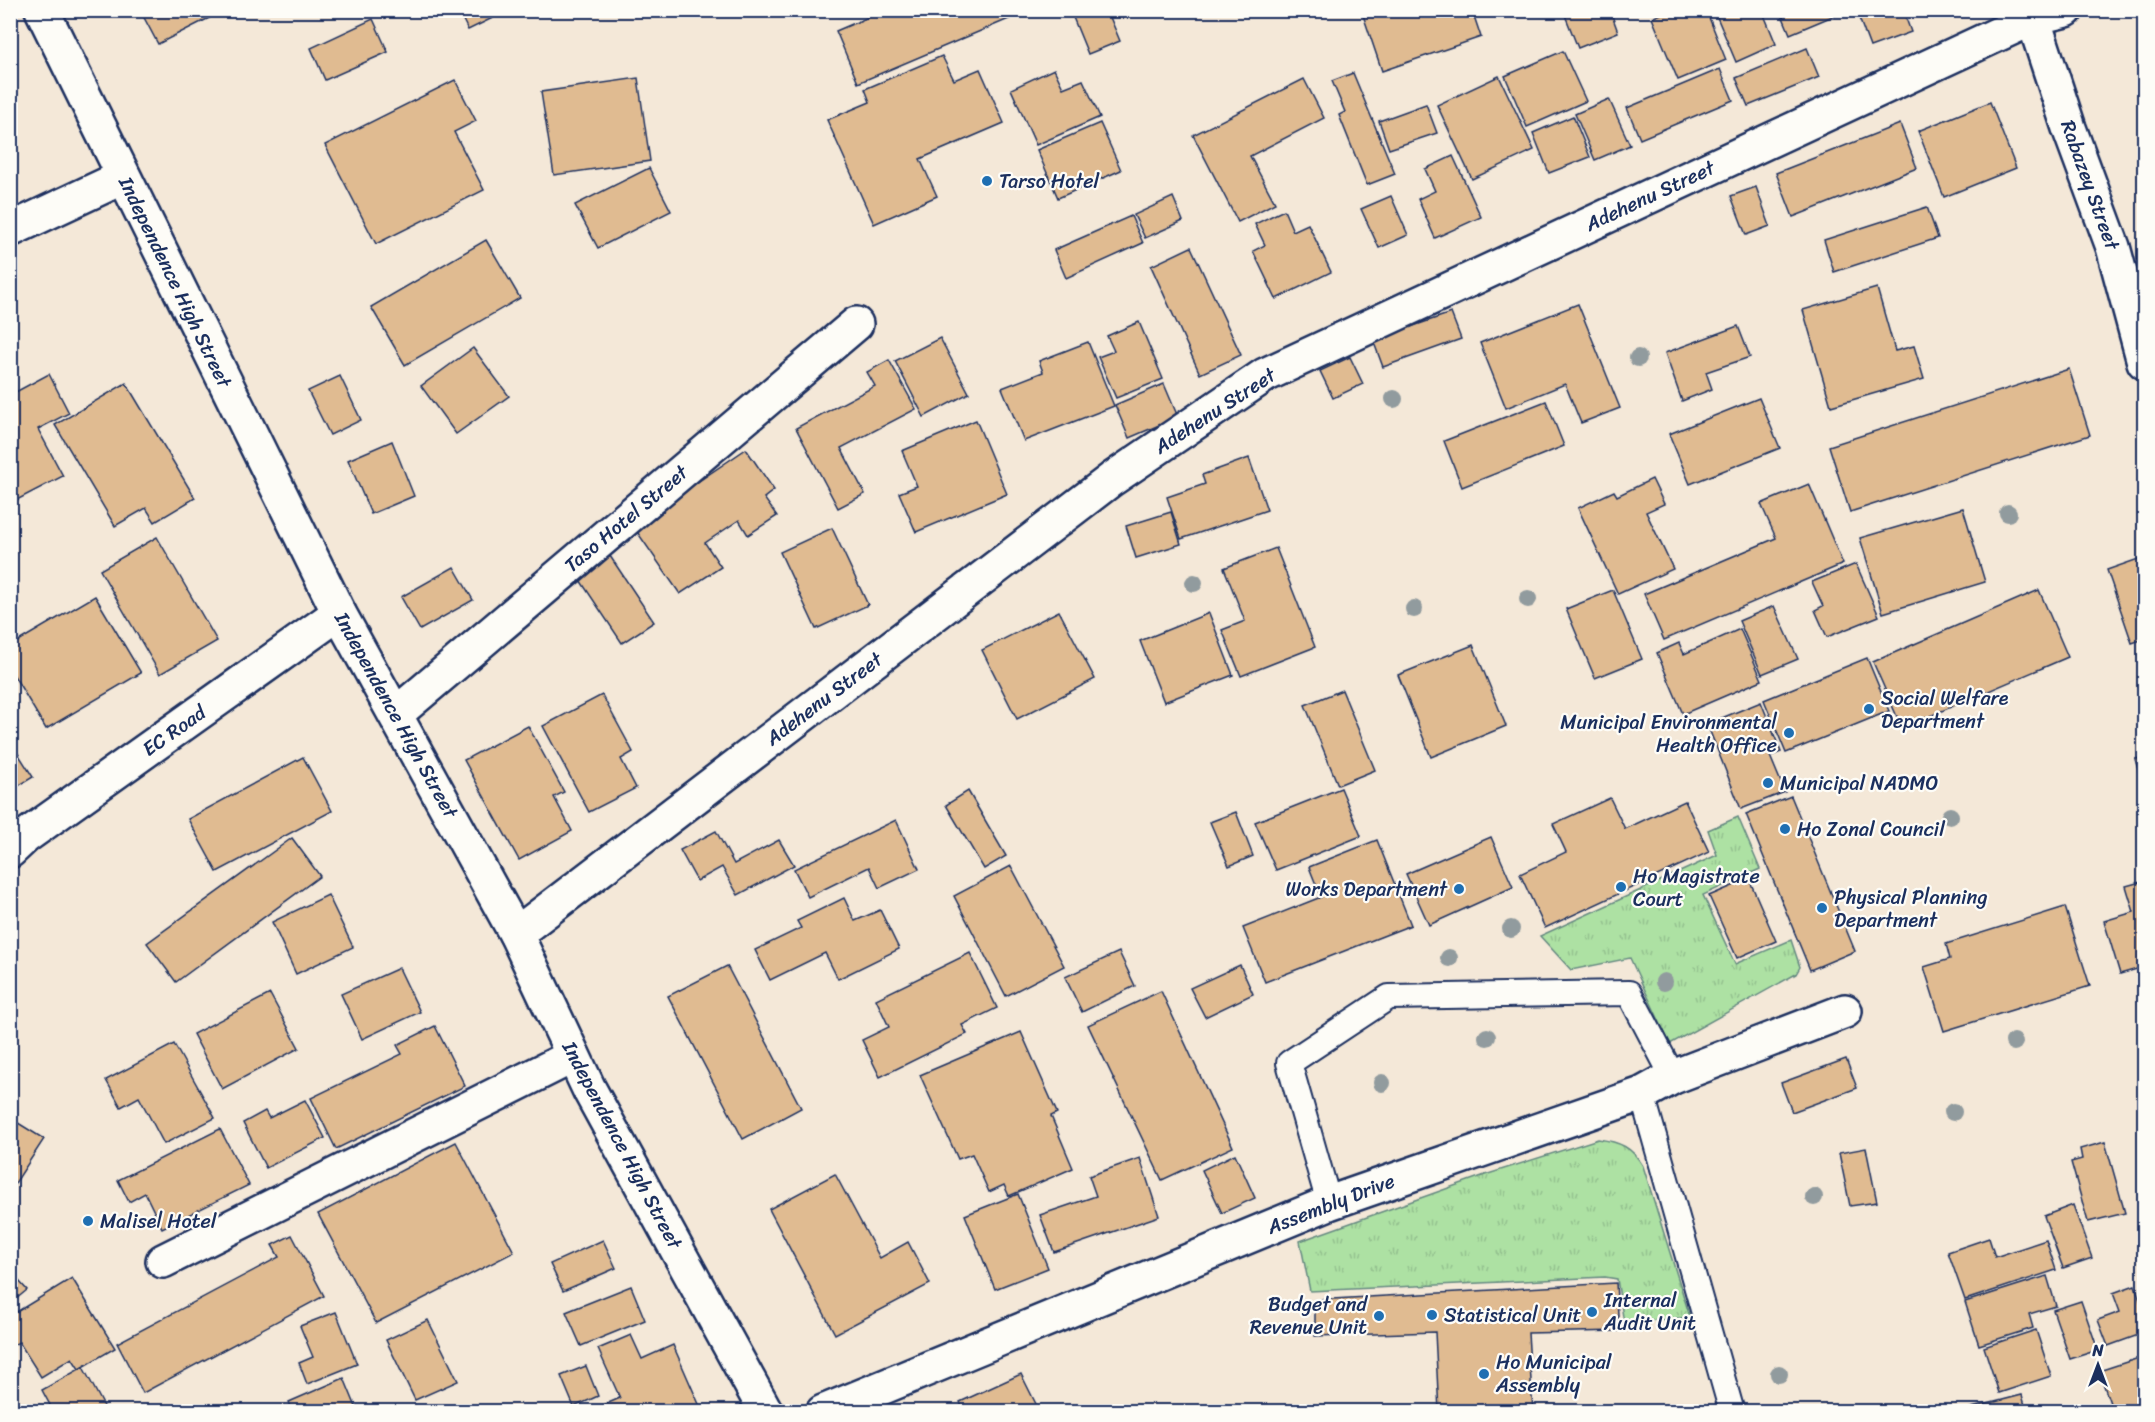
<svg xmlns="http://www.w3.org/2000/svg" width="2155" height="1422" font-family="Sriracha,sans-serif">
<defs>
<pattern id="grass-tufts" width="24" height="20" patternUnits="userSpaceOnUse" patternTransform="scale(1.5)"><rect width="24" height="20" fill="#ade1a3"/><path d="M3 7l-1-3M5 7V3M7 7l1-3M15 17l-1-3M17 17v-4M19 17l1-3" fill="none" stroke="#94c18f"/></pattern>
</defs>
<rect width="100%" height="100%" fill="#f4e8d8"/>
<filter id="ink" filterUnits="userSpaceOnUse"><feTurbulence type="fractalNoise" baseFrequency=".0167" numOctaves="2"/><feDisplacementMap in="SourceGraphic" scale="12" xChannelSelector="R" yChannelSelector="G"/><feConvolveMatrix kernelMatrix="1 2 1 2 8 2 1 2 1" color-interpolation-filters="sRGB"/></filter>
<g filter="url(#ink)">
<g fill="url(#grass-tufts)" stroke="#648880" stroke-width="1.5">
<path d="M1738 817 1760 869 1703 895 1735 964 1791 940 1800 967 1796 974 1670 1044 1630 958 1571 970 1540 936 1717 855 1708 830Z"/>
<path d="M1598 1139C1620 1142 1632 1147 1643 1166L1690 1317 1624 1323 1617 1279 1605 1277 1310 1291 1300 1241 1485 1175Z"/>
</g>
<g fill="#e0bb91" stroke="#1b2f5e" stroke-width="1.5">
<path d="M140 10H225L158 44Z"/>
<path d="M458 10H509L468 30Z"/>
<path d="M885 10H1030L858 83 836 31Z"/>
<path d="M1070 10H1107L1120 41 1088 54Z"/>
<path d="M1376 10H1396L1398 16 1412 10H1472L1481 37 1382 71 1363 15Z"/>
<path d="M1563 10H1610L1618 32 1578 48Z"/>
<path d="M1670 10H1706L1726 60 1678 80 1652 18Z"/>
<path d="M1714 10H1762L1776 44 1736 62Z"/>
<path d="M1780 10H1839L1840 13 1790 34Z"/>
<path d="M1856 10H1903L1911 32 1870 47Z"/>
<path d="M373 19 388 52 325 80 311 48Z"/>
<path d="M1807 48 1819 77 1748 106 1736 78Z"/>
<path d="M1563 51 1586 101 1527 127 1505 76Z"/>
<path d="M942 56 954 80 980 69 1004 123 920 159 937 196 874 224 827 120 870 102 865 89Z"/>
<path d="M1054 69 1063 88 1083 80 1100 117 1036 145 1011 89Z"/>
<path d="M1720 69 1733 100 1640 139 1627 108Z"/>
<path d="M1353 73 1395 174 1367 185 1339 115 1345 112 1332 81Z"/>
<path d="M1499 76 1534 150 1472 179 1437 105Z"/>
<path d="M638 78 650 161 554 175 541 92Z"/>
<path d="M1304 79 1324 118 1250 156 1275 203 1238 222 1193 135Z"/>
<path d="M455 80 476 121 454 132 484 190 376 244 325 145Z"/>
<path d="M1609 99 1630 145 1595 160 1575 114Z"/>
<path d="M1990 102 2016 168 1944 197 1918 131Z"/>
<path d="M1426 104 1437 133 1389 149 1379 121Z"/>
<path d="M1573 116 1590 157 1549 173 1533 133Z"/>
<path d="M1100 123 1121 170 1058 198 1037 150Z"/>
<path d="M1900 124 1917 168 1793 217 1776 173Z"/>
<path d="M1453 156 1481 217 1435 238 1418 199 1435 191 1425 169Z"/>
<path d="M649 168 671 211 598 248 575 205Z"/>
<path d="M1756 187 1770 226 1746 235 1731 196Z"/>
<path d="M1391 196 1408 235 1379 248 1361 209Z"/>
<path d="M1173 197 1183 221 1145 238 1134 215Z"/>
<path d="M1927 207 1938 238 1834 272 1824 240Z"/>
<path d="M1284 210 1293 231 1308 224 1331 272 1276 299 1253 251 1265 245 1255 224Z"/>
<path d="M1131 216 1143 243 1066 278 1054 250Z"/>
<path d="M486 240 520 298 405 365 371 307Z"/>
<path d="M1191 247 1241 355 1200 374 1151 266Z"/>
<path d="M1877 288 1895 351 1914 346 1924 379 1831 406 1803 310Z"/>
<path d="M1578 304 1620 408 1581 423 1565 384 1506 408 1480 343Z"/>
<path d="M1451 313 1461 339 1383 367 1373 340Z"/>
<path d="M1139 322 1163 379 1116 398 1098 357 1114 351 1107 336Z"/>
<path d="M1738 326 1750 357 1706 372 1712 389 1682 401 1665 353Z"/>
<path d="M940 338 969 393 924 417 895 361Z"/>
<path d="M1088 342 1114 406 1024 441 1002 388 1043 372 1039 361Z"/>
<path d="M473 348 509 396 456 434 421 386Z"/>
<path d="M1350 357 1363 384 1333 398 1320 371Z"/>
<path d="M889 360 916 409 841 448 865 494 838 508 796 428 875 386 867 372Z"/>
<path d="M2069 369 2090 435 1850 512 1829 446Z"/>
<path d="M49 374 69 413 38 429 63 476 11 503 10 395Z"/>
<path d="M340 376 361 420 330 435 308 391Z"/>
<path d="M126 383 195 498 155 522 146 508 115 526 55 425Z"/>
<path d="M1164 384 1178 417 1129 438 1115 405Z"/>
<path d="M1759 398 1780 448 1690 484 1669 434Z"/>
<path d="M1546 401 1564 446 1462 487 1444 441Z"/>
<path d="M976 420 1007 494 916 532 899 493 917 486 902 451Z"/>
<path d="M392 441 414 496 371 514 348 460Z"/>
<path d="M746 449 774 490 764 498 777 516 748 535 739 520 705 543 721 567 680 594 633 526Z"/>
<path d="M1249 458 1267 510 1181 539 1167 497 1205 484 1202 475Z"/>
<path d="M1652 479 1664 504 1646 512 1673 569 1618 594 1578 508 1614 491 1617 496Z"/>
<path d="M1809 484 1843 564 1664 640 1644 594 1776 538 1761 504Z"/>
<path d="M1963 508 1985 582 1883 613 1860 538Z"/>
<path d="M1171 512 1181 544 1136 558 1126 526Z"/>
<path d="M832 528 868 605 816 629 780 552Z"/>
<path d="M157 537 217 641 160 674 100 570Z"/>
<path d="M1276 548 1315 647 1241 676 1222 630 1245 621 1224 568Z"/>
<path d="M610 556 654 622 622 643 578 577Z"/>
<path d="M2144 557V639L2132 643 2107 570Z"/>
<path d="M1856 564 1879 616 1827 637 1815 610 1823 606 1812 582Z"/>
<path d="M454 567 473 600 420 630 401 597Z"/>
<path d="M1613 590 1642 659 1595 678 1566 609Z"/>
<path d="M2039 590 2068 657 1902 728 1873 662Z"/>
<path d="M95 596 141 673 46 729 10 669V646Z"/>
<path d="M1774 606 1798 659 1762 674 1739 621Z"/>
<path d="M1059 611 1095 679 1017 719 982 650Z"/>
<path d="M1209 613 1233 675 1164 702 1140 641Z"/>
<path d="M1740 629 1762 680 1683 714 1657 653 1679 643 1684 654Z"/>
<path d="M1473 645 1506 726 1431 757 1398 675Z"/>
<path d="M1867 658 1889 711 1786 753 1764 700Z"/>
<path d="M1342 690 1375 770 1338 785 1305 705Z"/>
<path d="M602 695 633 752 621 759 636 788 589 812 543 726Z"/>
<path d="M1761 702 1781 752 1770 756 1785 792 1741 809 1707 724Z"/>
<path d="M528 726 564 792 554 797 572 831 519 860 464 760Z"/>
<path d="M10 741 33 777 10 791Z"/>
<path d="M303 757 332 811 217 872 188 819Z"/>
<path d="M2144 757V791L2135 759Z"/>
<path d="M1341 788 1361 836 1276 870 1255 822Z"/>
<path d="M968 791 1006 856 984 869 946 805Z"/>
<path d="M1791 796 1855 951 1810 970 1746 814Z"/>
<path d="M1610 798 1625 829 1685 801 1709 852 1545 928 1520 874 1566 852 1553 824Z"/>
<path d="M1236 812 1253 856 1229 866 1210 822Z"/>
<path d="M896 820 919 869 879 888 869 867 808 897 794 869Z"/>
<path d="M716 831 734 864 779 840 794 865 738 895 722 867 697 881 680 850Z"/>
<path d="M1491 837 1513 887 1429 925 1406 874Z"/>
<path d="M292 838 320 876 176 982 147 943Z"/>
<path d="M1377 840 1411 925 1265 982 1243 928 1321 897 1309 867Z"/>
<path d="M1011 866 1064 966 1006 996 954 896Z"/>
<path d="M1749 879 1776 941 1737 958 1709 896Z"/>
<path d="M2144 881V967L2120 974 2104 921 2134 912 2126 886Z"/>
<path d="M328 895 353 947 296 974 272 922Z"/>
<path d="M844 898 855 921 880 910 899 949 838 979 825 953 770 980 755 950 801 928 797 921Z"/>
<path d="M2065 907 2090 986 1944 1031 1924 967 1950 959 1946 944Z"/>
<path d="M1119 952 1135 986 1082 1012 1065 977Z"/>
<path d="M970 953 997 1008 962 1025 967 1034 880 1077 862 1040 889 1027 876 999Z"/>
<path d="M1240 965 1253 994 1205 1017 1190 988Z"/>
<path d="M727 966 801 1108 743 1139 668 996Z"/>
<path d="M399 968 420 1012 362 1039 341 994Z"/>
<path d="M1161 991 1233 1147 1162 1180 1088 1025Z"/>
<path d="M270 994 299 1048 222 1089 193 1034Z"/>
<path d="M435 1026 465 1086 336 1149 311 1098 402 1054 397 1045Z"/>
<path d="M1021 1032 1057 1113 1051 1116 1073 1168 1009 1196 1004 1185 989 1192 972 1154 958 1159 920 1075Z"/>
<path d="M174 1044 215 1118 164 1144 139 1097 121 1107 106 1080Z"/>
<path d="M1846 1059 1857 1088 1792 1112 1781 1083Z"/>
<path d="M305 1100 325 1138 266 1168 243 1123 265 1111 269 1118Z"/>
<path d="M10 1118 44 1139 10 1191Z"/>
<path d="M220 1129 249 1185 162 1228 145 1193 129 1202 118 1180Z"/>
<path d="M456 1142 514 1252 376 1323 318 1214Z"/>
<path d="M2105 1142 2125 1213 2088 1222 2071 1162 2082 1159 2080 1149Z"/>
<path d="M1866 1148 1877 1202 1850 1206 1839 1153Z"/>
<path d="M1235 1154 1255 1198 1222 1213 1202 1170Z"/>
<path d="M1140 1158 1159 1216 1054 1252 1040 1215 1096 1196 1089 1176Z"/>
<path d="M835 1174 880 1258 908 1242 930 1284 835 1334 769 1209Z"/>
<path d="M1018 1194 1048 1268 995 1289 965 1215Z"/>
<path d="M2073 1205 2092 1258 2063 1268 2044 1216Z"/>
<path d="M292 1235 324 1296 143 1393 117 1343 279 1257 272 1245Z"/>
<path d="M1989 1238 1995 1257 2046 1240 2056 1270 1965 1300 1948 1252Z"/>
<path d="M603 1240 616 1268 563 1291 550 1264Z"/>
<path d="M10 1271 27 1290 10 1304Z"/>
<path d="M2047 1276 2056 1306 2029 1314 2033 1328 1979 1345 1965 1302Z"/>
<path d="M72 1278 115 1348 79 1369 72 1358 41 1377 19 1342 10 1347V1316Z"/>
<path d="M1616 1283 1619 1331 1528 1333 1533 1412H1439L1435 1332 1315 1336V1300Z"/>
<path d="M2135 1285 2144 1313V1333L2108 1346 2098 1320 2120 1312 2113 1293Z"/>
<path d="M631 1286 645 1320 581 1346 566 1312Z"/>
<path d="M2081 1301 2098 1350 2070 1359 2053 1310Z"/>
<path d="M336 1312 357 1364 307 1384 299 1363 313 1357 300 1326Z"/>
<path d="M428 1320 458 1381 415 1400 386 1340Z"/>
<path d="M2036 1330 2051 1376 1999 1393 1984 1347Z"/>
<path d="M631 1335 642 1359 673 1345 702 1411 601 1412 599 1407 620 1398 598 1349Z"/>
<path d="M2139 1358 2144 1374V1412H2113L2099 1371Z"/>
<path d="M586 1366 598 1396 574 1407 561 1376Z"/>
<path d="M83 1367 107 1412H43L51 1407 42 1390Z"/>
<path d="M1021 1374 1040 1412H964L960 1402Z"/>
<path d="M344 1378 358 1412H293L289 1402Z"/>
<path d="M2022 1395 2027 1412H1956Z"/>
</g>
<g fill="none" stroke-linecap="round" stroke-linejoin="round">
<g stroke="#1b2f5e" stroke-width="28">
<g id="lane">
<path d="M1642 1094 1732 1412"/>
<path d="M1329 1203 1289 1063 1389 997 1629 993 1673 1077"/>
</g>
</g>
<g stroke="#1b2f5e" stroke-width="38">
<g id="street">
<path d="M2028 10 2033 18 2069 128 2113 247 2144 362"/>
<path d="M10 230 123 177"/>
<path d="M396 714 856 324"/>
<path d="M10 851 26 836 339 613"/>
<path d="M516 934 1112 479 1265 375 2033 18 2066 10"/>
<path d="M163 1261 573 1056"/>
<path d="M823 1412 1329 1203 1642 1094 1673 1077 1845 1011"/>
</g>
</g>
<g stroke="#1b2f5e" stroke-width="38">
<path id="primary" d="M42 10 339 613 516 934 589 1089 766 1412"/>
</g>
<use href="#lane" stroke="#fdfcf7" stroke-width="24"/>
<use href="#street" stroke="#fdfcf7" stroke-width="33"/>
<use href="#primary" stroke="#fdfcf7" stroke-width="33"/>
</g>
<g fill="#919b9e">
<circle cx="1638" cy="358" r="9"/>
<circle cx="1394" cy="399" r="9"/>
<circle cx="2008" cy="513" r="9"/>
<circle cx="1194" cy="583" r="9"/>
<circle cx="1528" cy="599" r="9"/>
<circle cx="1414" cy="609" r="9"/>
<circle cx="1950" cy="816" r="9"/>
<circle cx="1511" cy="929" r="9"/>
<circle cx="1449" cy="958" r="9"/>
<circle cx="1664" cy="982" r="9"/>
<circle cx="1487" cy="1037" r="9"/>
<circle cx="2014" cy="1042" r="9"/>
<circle cx="1382" cy="1083" r="9"/>
<circle cx="1953" cy="1112" r="9"/>
<circle cx="1814" cy="1197" r="9"/>
<circle cx="1779" cy="1374" r="9"/>
</g>
</g>
<g fill="#1f6fb2" stroke="#fdfcf7" stroke-width="2">
<circle cx="987" cy="181" r="6"/>
<circle cx="1869" cy="709" r="6"/>
<circle cx="1789" cy="733" r="6"/>
<circle cx="1768" cy="783" r="6"/>
<circle cx="1785" cy="829" r="6"/>
<circle cx="1621" cy="887" r="6"/>
<circle cx="1459" cy="889" r="6"/>
<circle cx="1822" cy="908" r="6"/>
<circle cx="88" cy="1221" r="6"/>
<circle cx="1592" cy="1312" r="6"/>
<circle cx="1432" cy="1315" r="6"/>
<circle cx="1379" cy="1316" r="6"/>
<circle cx="1484" cy="1374" r="6"/>
</g>
<g text-anchor="middle" dominant-baseline="central" stroke-width="4.5" stroke-linejoin="round" paint-order="stroke">
<g font-size="20" fill="#1b2f5e" stroke="#fdfcf7" text-anchor="start">
<text x="999" y="181">Tarso Hotel</text>
<text x="1881" y="698">Social Welfare<tspan x="1881" dy="23">Department</tspan></text>
<text x="1777" y="722" text-anchor="end">Municipal Environmental<tspan x="1777" dy="23">Health Office</tspan></text>
<text x="1780" y="783">Municipal NADMO</text>
<text x="1797" y="829">Ho Zonal Council</text>
<text x="1633" y="876">Ho Magistrate<tspan x="1633" dy="23">Court</tspan></text>
<text x="1447" y="889" text-anchor="end">Works Department</text>
<text x="1834" y="897">Physical Planning<tspan x="1834" dy="23">Department</tspan></text>
<text x="100" y="1221">Malisel Hotel</text>
<text x="1604" y="1300">Internal<tspan x="1604" dy="23">Audit Unit</tspan></text>
<text x="1367" y="1304" text-anchor="end">Budget and<tspan x="1367" dy="23">Revenue Unit</tspan></text>
<text x="1444" y="1315">Statistical Unit</text>
<text x="1496" y="1362">Ho Municipal<tspan x="1496" dy="23">Assembly</tspan></text>
</g>
<g font-size="20" fill="#1b2f5e" stroke="#fdfcf7">
<text transform="translate(2090 185) rotate(70)">Rabazey Street</text>
<text transform="translate(1650 196) rotate(-25)">Adehenu Street</text>
<text transform="translate(175 282) rotate(64)">Independence High Street</text>
<text transform="translate(1215 411) rotate(-33)">Adehenu Street</text>
<text transform="translate(626 519) rotate(-40)">Taso Hotel Street</text>
<text transform="translate(824 699) rotate(-37)">Adehenu Street</text>
<text transform="translate(396 715) rotate(61)">Independence High Street</text>
<text transform="translate(174 731) rotate(-35)">EC Road</text>
<text transform="translate(622 1145) rotate(62)">Independence High Street</text>
<text transform="translate(1331 1204) rotate(-21)">Assembly Drive</text>
</g>
</g>
<rect width="2155" height="1422" fill="none" stroke="#fdfcf7" stroke-width="36"/>
<rect x="18" y="18" width="2119" height="1386" fill="none" stroke="#1b2f5e" stroke-width="2" filter="url(#ink)"/>
<g transform="translate(2098 1365)" stroke="#fdfcf7" stroke-width="4.5" paint-order="stroke">
<path d="M0-4.5L10 22L0 15L-10 22Z" fill="#1b2f5e"/>
<text y="-9" font-size="16" font-weight="bold" text-anchor="middle" fill="#1b2f5e">N</text>
</g>
</svg>
